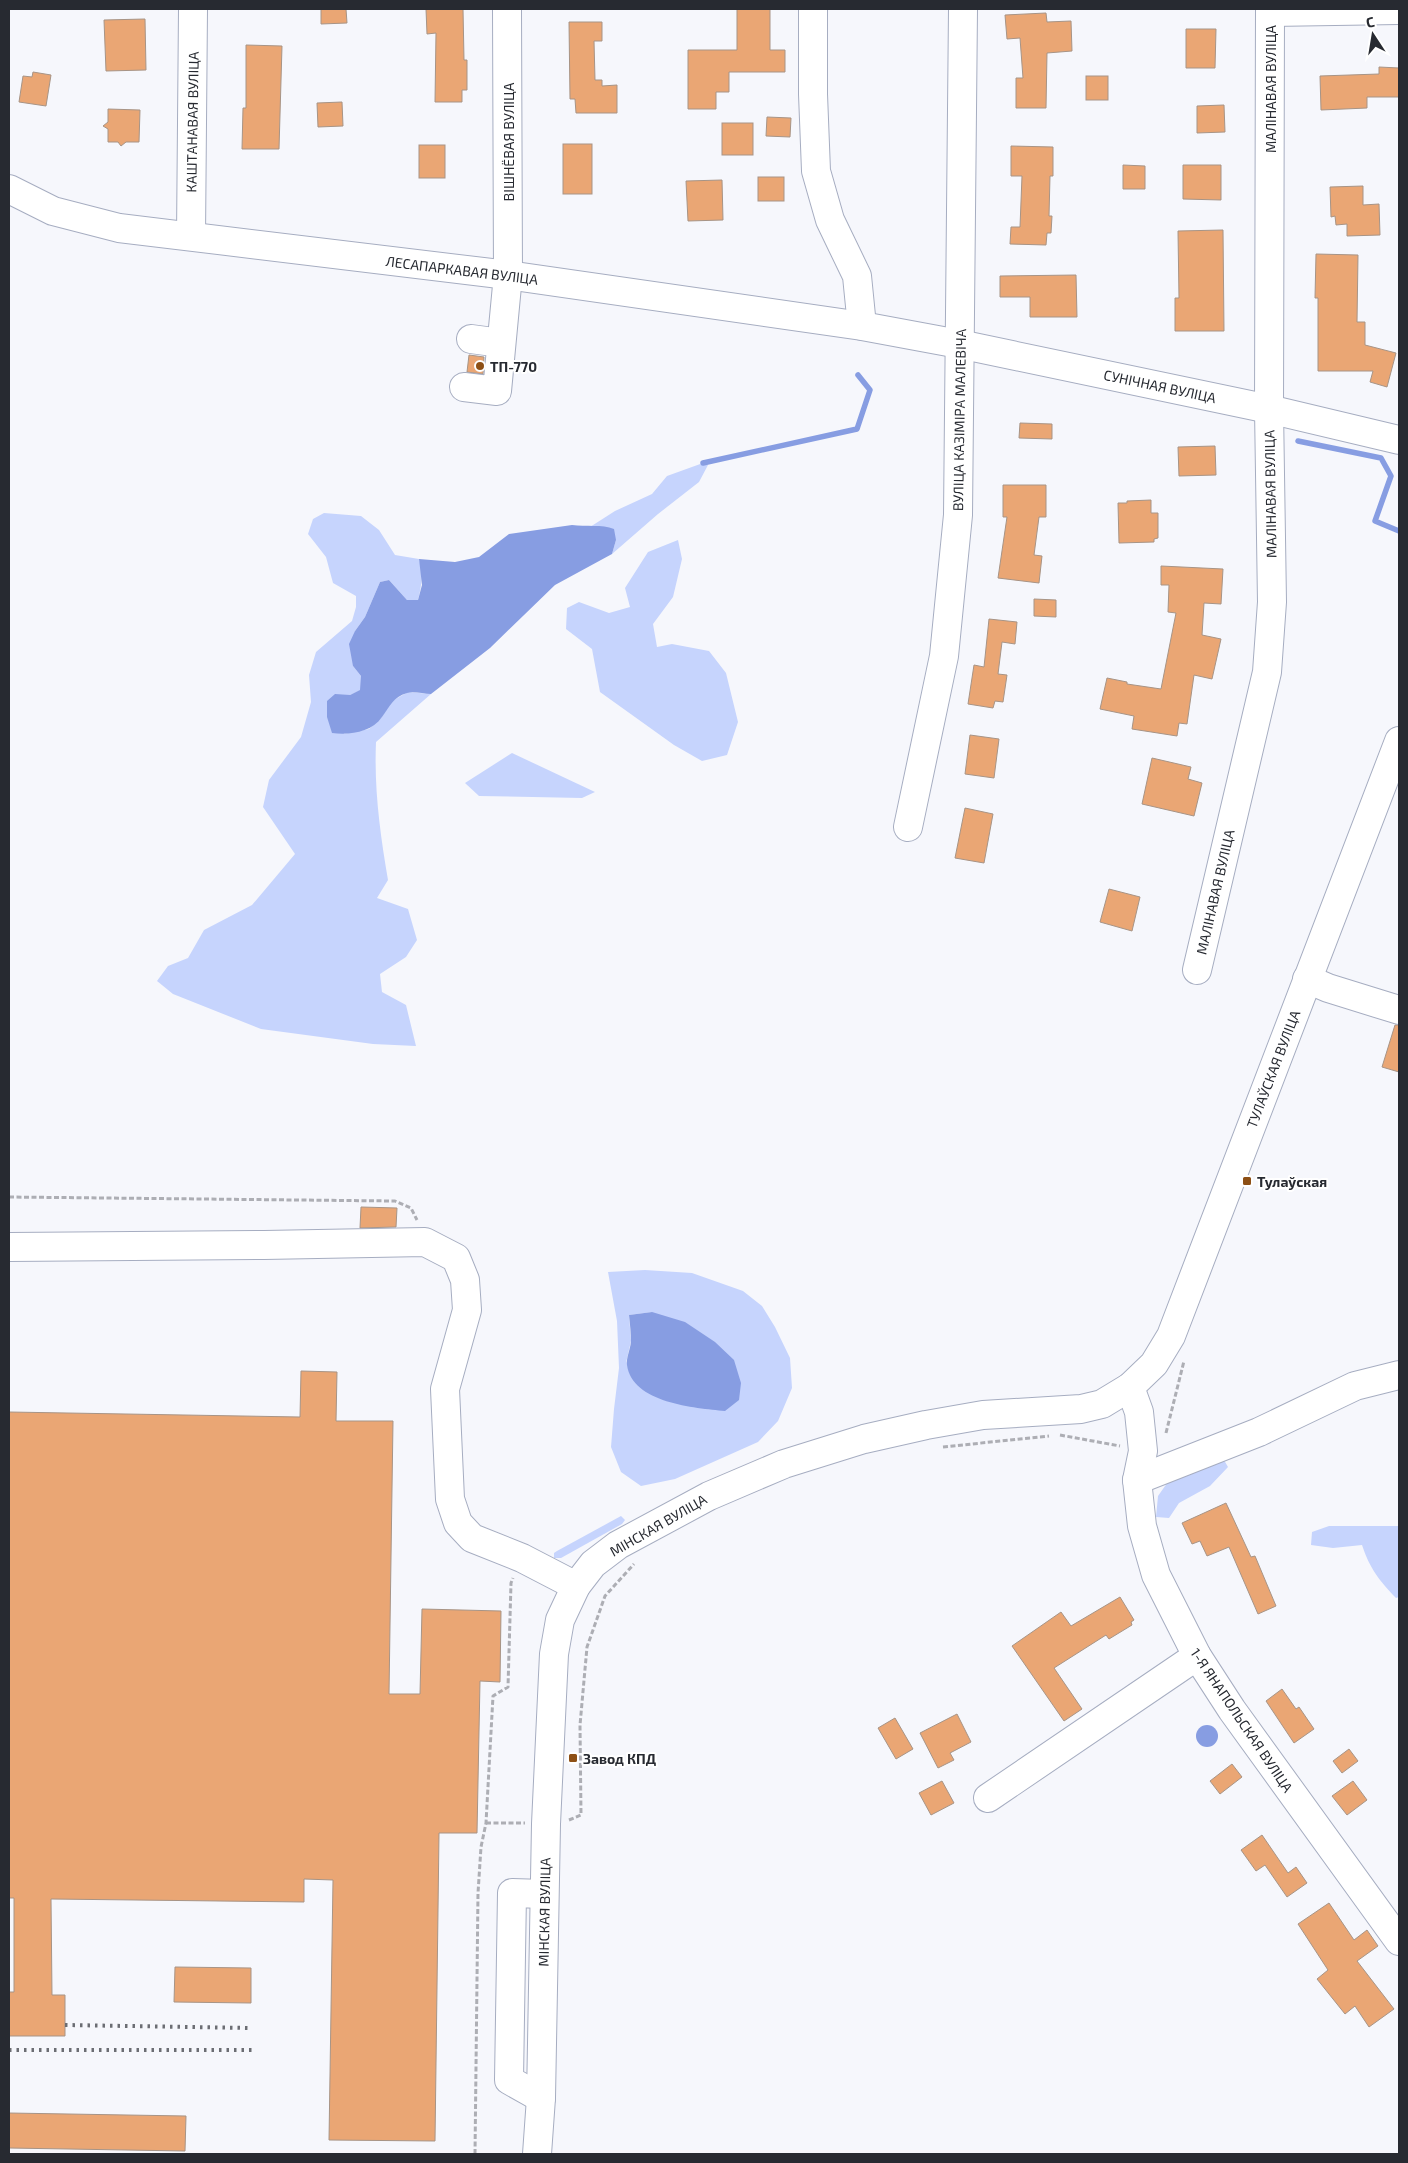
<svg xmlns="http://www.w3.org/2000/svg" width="1408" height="2163" font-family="'Exo 2',sans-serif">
<rect width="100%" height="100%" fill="#f6f7fc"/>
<g fill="#c6d4fd" fill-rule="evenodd">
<path d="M703 463 708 465 699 482 658 514 612 554 616 540 590 527 615 511 652 494 667 476Z"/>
<path d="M324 513 361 516 379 530 395 555 419 559C423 574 422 585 418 600H407L389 580 380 582 365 617 355 631 353 666 361 676V690L350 695 344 734 369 729 381 718 392 701 408 692 431 694 376 742C374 789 380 833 388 880L377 898 408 909 417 940 406 957 380 974 382 992 406 1005 416 1046 373 1044 261 1029 173 994 157 981 168 966 188 958 204 930 252 905 295 854 263 807 269 780 301 737 311 702 309 675 316 652 352 621 356 607V596L333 583 326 557 308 534 313 519Z"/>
<path d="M678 540 682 559 673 597 653 624 657 647 672 644 709 651 726 673 738 722 727 755 702 761 674 745 600 692 592 649 566 629 567 608 579 602 609 613 630 607 625 588 648 552Z"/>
<path d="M512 753 595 792 582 798 479 796 465 783Z"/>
<path d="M645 1270 692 1273 743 1291 762 1306 775 1327 790 1358 792 1388 778 1421 758 1442 675 1479 641 1486 621 1472 611 1447 614 1409 619 1368 617 1321 608 1272ZM652 1312 626 1363 631 1341 629 1315Z"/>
<path d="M1221 1455 1228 1467 1210 1486 1179 1503 1169 1518 1156 1517 1158 1496 1170 1479Z"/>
<path d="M621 1516 625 1520 622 1524 561 1558H554V1553L557 1551Z"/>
<path d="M1329 1526H1399V1597L1396 1598C1379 1580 1370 1569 1362 1545L1333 1548 1311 1545 1312 1532Z"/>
</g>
<g fill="#879de2">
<path d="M572 525C586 527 602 524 614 529L616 540 612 554 555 585 490 648 431 694C424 694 413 691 407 693 393 697 390 706 382 717 371 733 349 735 332 733L327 717V701L335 694 350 695 360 690 361 676 353 666 349 644 355 631 365 617 380 582 389 580 407 600H418L422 585 419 559 455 562 479 557 509 534Z"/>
<path d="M652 1312 685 1322 715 1342 734 1360 741 1383 739 1400 725 1411C695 1408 632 1403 627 1365 626 1358 630 1350 631 1342 631 1334 630 1324 629 1315Z"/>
<circle cx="1207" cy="1736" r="11"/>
</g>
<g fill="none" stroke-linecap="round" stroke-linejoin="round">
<g stroke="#879de2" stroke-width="5.5">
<path d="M1298 441 1381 458 1391 476 1375 521 1399 531"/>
<path d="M703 463 857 429 870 390 858 375"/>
</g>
</g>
<g fill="#eaa674" stroke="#a79486">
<path d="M321 9H346L347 23 321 24Z"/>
<path d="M426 9H463L464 60H467V90H462V102H435L436 33 427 34Z"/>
<path d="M737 9H770V50H785V72H729V92H716V109H688V50H737Z"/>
<path d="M1046 13 1047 22 1071 21 1072 51 1047 53 1046 108H1016V78H1023L1020 38 1007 39 1005 15Z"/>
<path d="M145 19 146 70 106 71 104 20Z"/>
<path d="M569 22H602V41H594L595 80H602V86L617 85V113H576L575 99H570Z"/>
<path d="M1186 29H1216L1215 68H1186Z"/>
<path d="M246 45 282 46 279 149H242L243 108H246Z"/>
<path d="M1379 67 1399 68V97H1367V108L1321 110 1320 76 1379 74Z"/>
<path d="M33 72 51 75 46 106 19 102 23 76 32 77Z"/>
<rect x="1086" y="76" width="22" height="24"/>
<path d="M342 102 343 126 318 127 317 103Z"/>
<path d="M1224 105 1225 132 1197 133V106Z"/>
<path d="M108 109 140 110 139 142H126L121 146 118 142H108V129L103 126 108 122Z"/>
<path d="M767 117 791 118 790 137 766 136Z"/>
<rect x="722" y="123" width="31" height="32"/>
<rect x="563" y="144" width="29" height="50"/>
<rect x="419" y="145" width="26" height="33"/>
<path d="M1011 146 1053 147V176H1050L1049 216H1052L1051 233H1047L1046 245 1010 244 1011 227H1020L1022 176H1011Z"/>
<path d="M1123 165 1145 166V189H1123Z"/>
<path d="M1183 165H1221V200L1183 199Z"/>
<rect x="758" y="177" width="26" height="24"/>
<path d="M722 180 723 220 688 221 686 181Z"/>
<path d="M1363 186V205L1379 204 1380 235 1347 236V224L1336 225 1335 216 1331 217 1330 187Z"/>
<path d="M1223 230 1224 331H1175V298H1179L1178 231Z"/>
<path d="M1316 254 1358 255 1357 322H1365V345L1396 353 1387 387 1370 382 1373 371H1318V298H1315Z"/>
<path d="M1076 275 1077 317H1030V297H1000V276Z"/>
<path d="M469 355 484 357 483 374 467 372Z"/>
<path d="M1020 423 1052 424V439L1019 438Z"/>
<path d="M1215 446 1216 475 1179 476 1178 447Z"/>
<path d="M1003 485H1046V517H1039L1034 555 1042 556 1039 583 998 578 1007 517H1003Z"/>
<path d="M1151 500V513H1158V538L1154 539V542L1119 543 1118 503H1127V501Z"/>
<path d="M1161 566 1223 569 1221 604 1204 603 1202 635 1221 639 1212 679 1194 675 1187 724 1179 723 1177 736 1132 729 1134 716 1100 709 1107 678 1127 682V684L1161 689 1176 613 1168 612 1169 585H1161Z"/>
<path d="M1034 599 1056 600V617L1034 616Z"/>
<path d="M989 619 1017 622 1015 644 1002 642 998 674 1007 675 1003 702 995 701 993 708 968 704 974 665 984 667Z"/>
<path d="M970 735 999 739 994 778 965 774Z"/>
<path d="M1152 758 1191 767 1188 779 1202 783 1194 816 1142 804Z"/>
<path d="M965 808 993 814 984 863 955 858Z"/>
<path d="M1109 889 1140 897 1132 931 1100 922Z"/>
<path d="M1395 1025H1399V1072L1382 1067Z"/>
<path d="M361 1207 397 1208 396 1227 360 1228Z"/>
<path d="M301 1371 337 1372 336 1421H393L389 1694H420L422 1609 501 1611 500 1682 480 1681 477 1833H439L435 2141 329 2140 333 1880 304 1879V1902L51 1899 52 1995H65V2036H9V1992H14V1898H9V1412L300 1417Z"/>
<path d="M1226 1503 1251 1557 1255 1556 1276 1606 1258 1614 1229 1547 1207 1556 1200 1541 1192 1544 1182 1523Z"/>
<path d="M1120 1597 1134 1620 1131 1622 1132 1625 1109 1639 1106 1635 1054 1668 1082 1709 1064 1721 1012 1646 1061 1612 1071 1626Z"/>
<path d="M1282 1689 1296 1709 1299 1707 1314 1729 1294 1743 1266 1701Z"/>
<path d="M957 1714 971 1742 950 1753 954 1760 938 1768 920 1733Z"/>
<path d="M895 1718 913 1749 896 1759 878 1728Z"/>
<path d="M1349 1749 1358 1761 1342 1773 1333 1761Z"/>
<path d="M1232 1764 1242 1777 1220 1794 1210 1781Z"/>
<path d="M942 1781 954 1803 931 1815 919 1793Z"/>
<path d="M1353 1781 1367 1800 1347 1815 1332 1796Z"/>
<path d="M1262 1835 1288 1873 1296 1867 1307 1883 1287 1897 1265 1865 1256 1871 1241 1850Z"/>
<path d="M1329 1903 1354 1940 1367 1930 1378 1946 1357 1961 1394 2009 1369 2027 1355 2006 1345 2014 1317 1979 1328 1970 1298 1924Z"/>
<path d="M175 1967 251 1968V2003L174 2002Z"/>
<path d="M9 2113 186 2116 185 2151 9 2148Z"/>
</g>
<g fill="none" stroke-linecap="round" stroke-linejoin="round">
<g stroke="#a6adc1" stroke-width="30">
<g id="minor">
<path d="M813 9V94L816 171 830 220 857 276 862 326"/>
<path d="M1271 12 1399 10"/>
<path d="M9 189 53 211 119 228 508 275 862 326 959 344 1269 409 1399 440"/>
<path d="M191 236 193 9"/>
<path d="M471 339 501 343"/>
<path d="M464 387 497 391 508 275 507 9"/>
<path d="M908 827 944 656 958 515 963 9"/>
<path d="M1197 970 1267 672 1272 602 1269 409 1270 9"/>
<path d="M1307 979 1328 988 1399 1010"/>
<path d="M9 1247 264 1245 425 1242 456 1258 465 1280 467 1310 445 1389 450 1499 458 1523 472 1538 522 1558 576 1586"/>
<path d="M1130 1387 1139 1412 1143 1451 1137 1480 1142 1526 1156 1575 1197 1656 1232 1710 1399 1941"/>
<path d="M1137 1480 1259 1432 1355 1386 1399 1375"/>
<path d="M988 1798 1197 1656"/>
<path d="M541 2098 509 2080 512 1893 544 1894"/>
</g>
</g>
<g stroke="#a6adc1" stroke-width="30">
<path id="major" d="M537 2154 541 2098 546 1824 554 1654 560 1620 576 1586 593 1564 618 1545 709 1496 784 1464 864 1439 926 1425 983 1415 1081 1409 1102 1404 1130 1387 1154 1364 1171 1336 1399 741"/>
</g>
<g stroke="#adaeb4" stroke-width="3" stroke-dasharray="5 2.5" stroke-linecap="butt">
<path d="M9 1197 395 1201 411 1208 417 1220"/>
<path d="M1166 1433 1184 1361"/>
<path d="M1060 1435 1120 1446"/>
<path d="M943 1447 1049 1436"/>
<path d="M569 1820 581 1815 580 1725 587 1647 605 1596 634 1564"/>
<path d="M486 1823H525"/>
<path d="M475 2154 478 1893 481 1847 486 1823 493 1696 508 1687 511 1583 513 1578"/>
</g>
<use href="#minor" stroke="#fff" stroke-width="28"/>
<use href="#major" stroke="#fff" stroke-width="28"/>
<g stroke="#6b6d73" stroke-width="4" stroke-dasharray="2.5 5" stroke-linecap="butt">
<path d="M65 2025 252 2028"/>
<path d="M9 2050H254"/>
</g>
</g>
<g fill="#8d4f15" stroke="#fff" stroke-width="2">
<circle cx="480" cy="366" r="5"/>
<rect x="1242" y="1176" width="10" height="10" rx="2.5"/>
<rect x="568" y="1753" width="10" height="10" rx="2.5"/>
</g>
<g text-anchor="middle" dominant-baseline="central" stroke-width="4" stroke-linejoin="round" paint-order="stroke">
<g font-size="14" fill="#272a31" stroke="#fff">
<text transform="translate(1270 89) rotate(-90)">МАЛІНАВАЯ ВУЛІЦА</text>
<text transform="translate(192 122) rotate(-89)">КАШТАНАВАЯ ВУЛІЦА</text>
<text transform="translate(508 142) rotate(-90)">ВІШНЁВАЯ ВУЛІЦА</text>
<text transform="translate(462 270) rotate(7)">ЛЕСАПАРКАВАЯ ВУЛІЦА</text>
<text transform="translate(1160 386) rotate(12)">СУНІЧНАЯ ВУЛІЦА</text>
<text transform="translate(959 420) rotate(-89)">ВУЛІЦА КАЗІМІРА МАЛЕВІЧА</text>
<text transform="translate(1270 494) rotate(-91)">МАЛІНАВАЯ ВУЛІЦА</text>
<text transform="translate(1215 892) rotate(-77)">МАЛІНАВАЯ ВУЛІЦА</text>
<text transform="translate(1273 1069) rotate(-69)">ТУЛАЎСКАЯ ВУЛІЦА</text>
<text transform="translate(658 1525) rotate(-30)">МІНСКАЯ ВУЛІЦА</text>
<text transform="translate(1242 1720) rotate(56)">1-Я ЯНАПОЛЬСКАЯ ВУЛІЦА</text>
<text transform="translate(544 1912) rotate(-89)">МІНСКАЯ ВУЛІЦА</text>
</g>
<g font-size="14" font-weight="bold" fill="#272a31" stroke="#fff" text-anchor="start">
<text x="490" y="366">ТП-770</text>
<text x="1257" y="1181">Тулаўская</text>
<text x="583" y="1758">Завод КПД</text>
</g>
</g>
<rect width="1408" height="2163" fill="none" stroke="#272a31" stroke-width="20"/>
<g transform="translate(1373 35) rotate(348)" stroke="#ffffff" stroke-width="4" paint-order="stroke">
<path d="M0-4L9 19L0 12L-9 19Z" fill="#272a31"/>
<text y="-8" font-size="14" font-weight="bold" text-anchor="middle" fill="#272a31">С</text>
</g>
</svg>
